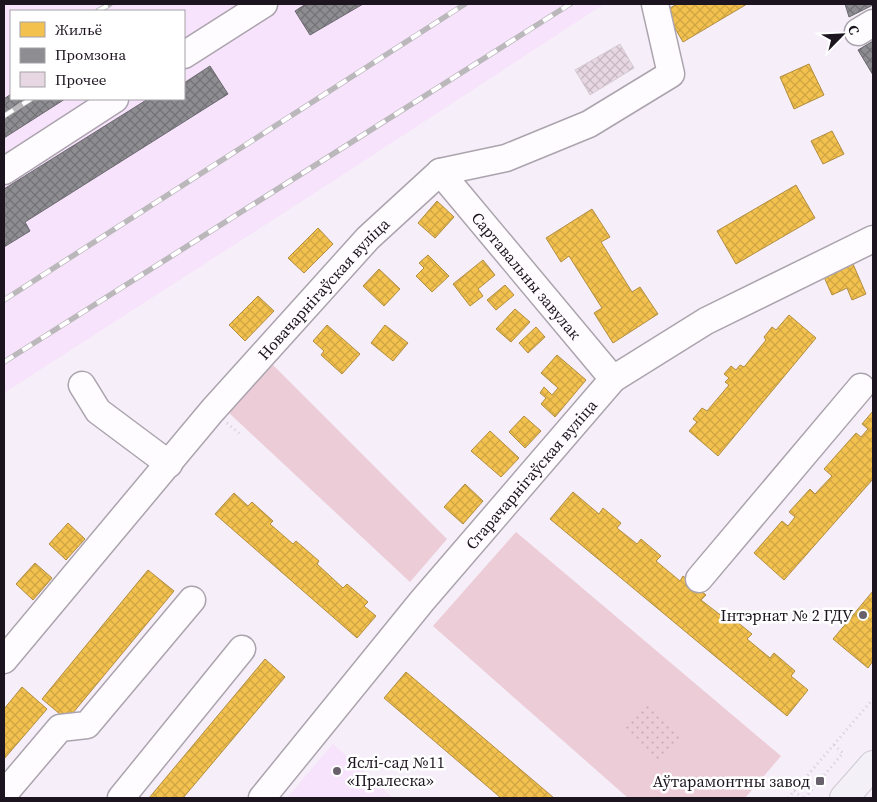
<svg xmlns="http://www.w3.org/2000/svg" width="877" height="802" font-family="'Source Serif 4',serif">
<defs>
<pattern id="park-dots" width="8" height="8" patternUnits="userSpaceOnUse" patternTransform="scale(1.25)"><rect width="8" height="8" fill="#ecccd7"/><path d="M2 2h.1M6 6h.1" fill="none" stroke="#caaeb8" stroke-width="1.8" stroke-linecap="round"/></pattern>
<pattern id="homes-cross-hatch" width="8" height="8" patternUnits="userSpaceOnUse" patternTransform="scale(1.25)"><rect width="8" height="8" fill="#f2c14e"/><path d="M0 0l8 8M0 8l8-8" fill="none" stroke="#cfa544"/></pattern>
<pattern id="industry-cross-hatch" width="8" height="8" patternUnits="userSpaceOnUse" patternTransform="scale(1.25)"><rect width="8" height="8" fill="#8d8d92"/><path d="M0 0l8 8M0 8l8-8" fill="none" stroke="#727277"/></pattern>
<pattern id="building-cross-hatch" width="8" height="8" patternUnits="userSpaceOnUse" patternTransform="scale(1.25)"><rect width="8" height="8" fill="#e7d7e3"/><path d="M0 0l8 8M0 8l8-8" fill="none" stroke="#c6b8c2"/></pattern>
</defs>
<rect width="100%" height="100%" fill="#f6eef8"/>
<g fill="#f7e3fb" fill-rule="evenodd">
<path d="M4 4H604L330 183 4 393ZM11 11H184V99H11Z"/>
<path d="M333 744 393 798H287Z"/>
</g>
<g fill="#ecccd7">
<path d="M273 365 447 539 410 582 228 412Z"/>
<path d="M516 532 781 756 745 798H628L433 626Z"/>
</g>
<path fill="url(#park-dots)" d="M646 701 684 735 658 763 621 729Z"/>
<g fill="url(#homes-cross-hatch)" stroke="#b28d40">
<path d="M677 4H747L683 42 665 11Z"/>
<path d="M809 64 824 95 794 109 780 77Z"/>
<path d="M832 131 844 154 823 164 811 141Z"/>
<path d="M796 185 815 218 736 264 717 231Z"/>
<path d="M437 201 454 217 435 238 418 223Z"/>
<path d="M592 209 610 237 601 242 632 292 640 287 658 314 613 343 594 313 602 308 569 256 561 262 546 238Z"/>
<path d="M318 228 333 244 304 273 288 258Z"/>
<path d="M428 255 449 276 432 292 416 276 424 268 419 263Z"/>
<path d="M483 260 495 275 478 289 483 296 470 306 453 284Z"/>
<path d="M853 264 866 294 852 300 847 288 832 295 824 277Z"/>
<path d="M379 269 400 289 384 306 363 286Z"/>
<path d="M505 285 514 295 496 310 487 300Z"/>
<path d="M258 296 274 311 245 341 229 325Z"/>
<path d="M515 309 530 322 511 342 496 329Z"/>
<path d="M789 315 816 338 718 456 689 431 697 422 693 419 702 408 707 411 729 385 725 382 729 378 724 374 731 366 736 370 740 365 744 367 766 340 764 337 772 327 776 330Z"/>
<path d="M327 325 360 354 342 374 321 355 324 351 313 341Z"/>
<path d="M385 325 408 343 393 361 371 343Z"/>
<path d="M536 327 545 337 528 353 519 343Z"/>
<path d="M557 355 586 380 555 417 541 404 546 398 540 393 544 387 552 395 558 388 541 373Z"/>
<path d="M873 411V479L784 580 754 553 782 521 788 526 795 517 789 512 810 489 815 494 832 476 824 469 856 433 861 437 868 429 862 424Z"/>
<path d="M524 416 541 431 525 448 509 432Z"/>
<path d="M490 431 519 458 501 477 471 451Z"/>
<path d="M465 484 483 501 463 524 444 507Z"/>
<path d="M573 492 599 514 603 508 621 523 617 528 637 544 641 539 661 556 656 561 680 581 683 576 706 595 701 600 723 617 726 613 752 634 747 639 770 658 774 653 795 671 791 676 808 690 787 716 550 519Z"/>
<path d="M234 493 248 506 252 502 273 521 270 524 293 544 296 541 319 561 317 564 343 588 347 584 368 602 364 606 376 616 357 638 215 514Z"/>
<path d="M68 523 85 539 66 560 49 544Z"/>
<path d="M35 563 52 578 33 600 16 584Z"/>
<path d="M148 570 174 591 67 720 42 699Z"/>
<path d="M873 591V661L868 668 833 639Z"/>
<path d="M265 659 285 677 183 798H149Z"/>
<path d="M406 672 554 798H501L384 698Z"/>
<path d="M22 687 47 709 4 759V709Z"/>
</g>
<g fill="url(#industry-cross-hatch)" stroke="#6b696f">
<path d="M306 4H363L310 35 295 11Z"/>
<path d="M845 4H873V5L849 17Z"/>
<path d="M873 41V75L858 50Z"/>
<path d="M210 66 228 94 25 222 30 231 4 247V189L148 99H155L156 100 158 99H184V83Z"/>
<path d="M11 94V99H65L4 138V99Z"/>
</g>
<path fill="url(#building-cross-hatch)" stroke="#d6ccd4" d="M620 44 634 68 590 95 575 70Z"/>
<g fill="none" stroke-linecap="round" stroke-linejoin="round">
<g stroke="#aba3ad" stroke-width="29">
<g id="minor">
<path d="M858 32 873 23"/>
<path d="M184 55 264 4"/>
<path d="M4 171 115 99"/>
<path id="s1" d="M440 172 613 379"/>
<path d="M82 385 98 411 169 464"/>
<path d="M699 579 861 387"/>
<path id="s2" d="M4 660 212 411 368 238 440 172 506 158 589 124 671 74 655 4"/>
<path d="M4 794 60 728 87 725 192 600"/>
<path d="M121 798 242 649"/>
<path id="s3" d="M262 798 422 601 613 379 706 321 873 239"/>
</g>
</g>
<g stroke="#cecad0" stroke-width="30">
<path id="major" d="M844 798 873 765"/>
</g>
<g stroke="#d2d0d3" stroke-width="3" stroke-dasharray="1 4" stroke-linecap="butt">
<path d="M227 423 242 436"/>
<path d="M794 791 803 798"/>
<path d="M788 798 873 699"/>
<path d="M805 798 843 753 834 745"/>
</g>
<use href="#minor" stroke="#fefcfe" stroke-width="26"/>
<use href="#major" stroke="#f3f0f7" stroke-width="28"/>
<g stroke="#bab8ba" stroke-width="5.5">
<g id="rail">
<path d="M98 11 110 4"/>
<path d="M4 116 31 99"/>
<path d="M4 300 465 4"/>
<path d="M4 362 570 4"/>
</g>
</g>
<use href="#rail" stroke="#fff" stroke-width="4" stroke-dasharray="11" stroke-linecap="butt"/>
</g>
<g fill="#68606a" stroke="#fff" stroke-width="2">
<circle cx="863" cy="615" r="5"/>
<circle cx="337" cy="771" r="5"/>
<rect x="815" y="776" width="10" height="10" rx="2.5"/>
</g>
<g text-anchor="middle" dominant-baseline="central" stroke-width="5" stroke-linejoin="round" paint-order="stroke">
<g font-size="16" fill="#1c141e" stroke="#fff">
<text stroke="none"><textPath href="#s1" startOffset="135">Сартавальны завулак</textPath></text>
<text stroke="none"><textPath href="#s2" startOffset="490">Новачарнігаўская вуліца</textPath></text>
<text stroke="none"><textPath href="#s3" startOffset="421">Старачарнігаўская вуліца</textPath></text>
</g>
<g font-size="16" fill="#1c141e" stroke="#fff" text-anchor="end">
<text x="853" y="615">Інтэрнат № 2 ГДУ</text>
<text x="347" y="762" text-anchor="start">Яслі-сад №11<tspan x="347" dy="18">«Пралеска»</tspan></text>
<text x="810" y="781">Аўтарамонтны завод</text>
</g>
</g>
<rect width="877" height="802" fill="none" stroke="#1c141e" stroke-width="10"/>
<rect x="10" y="10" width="175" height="90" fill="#ffffff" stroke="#a4a1a5"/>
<rect x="20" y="22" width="25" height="15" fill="#f2c14e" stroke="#a4a1a5"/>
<text x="55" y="35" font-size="15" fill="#1c141e">Жильё</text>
<rect x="20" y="48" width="25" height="15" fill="#8d8d92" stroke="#a4a1a5"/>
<text x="55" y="60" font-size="15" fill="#1c141e">Промзона</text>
<rect x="20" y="72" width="25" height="15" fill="#e7d7e3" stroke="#a4a1a5"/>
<text x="55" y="85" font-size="15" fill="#1c141e">Прочее</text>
<g transform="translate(842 35) rotate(66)" stroke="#ffffff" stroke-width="4" paint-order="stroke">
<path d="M0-4L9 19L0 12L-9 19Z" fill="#1c141e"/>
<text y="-8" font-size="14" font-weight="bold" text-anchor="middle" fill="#1c141e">С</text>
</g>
</svg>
